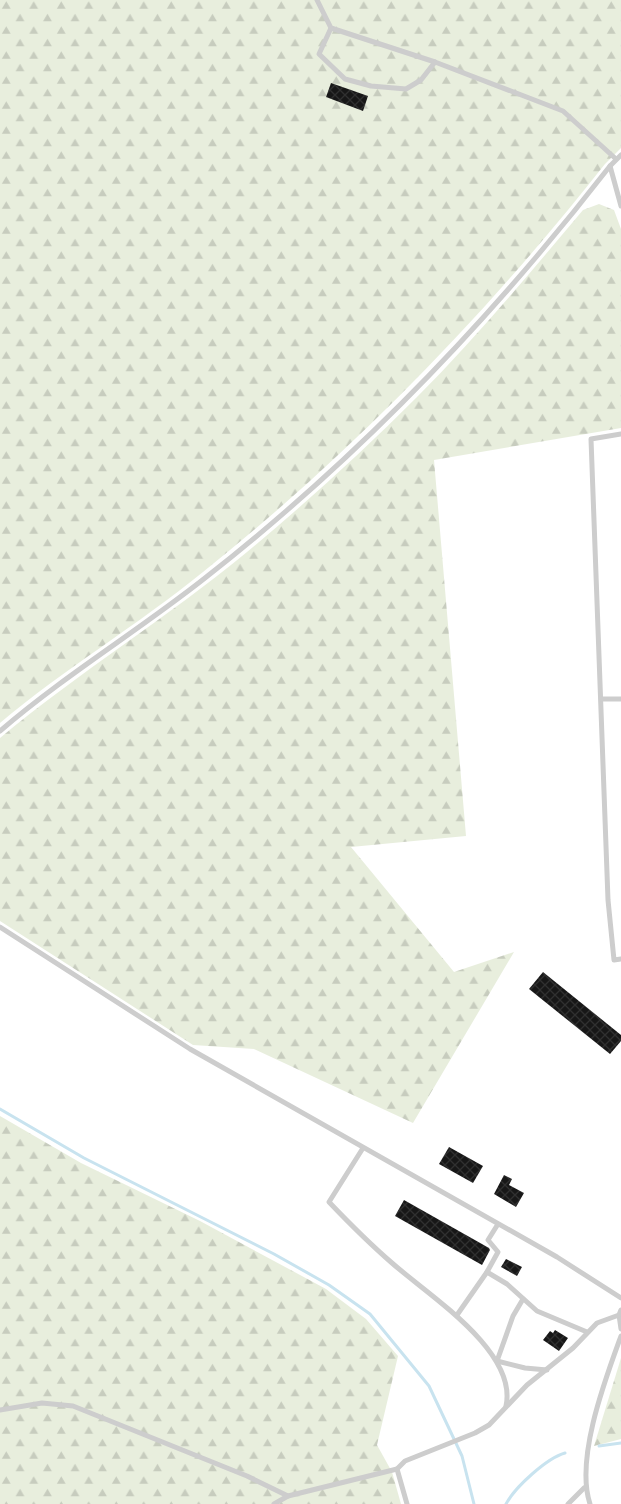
<svg xmlns="http://www.w3.org/2000/svg" width="621" height="1504" font-family="Commissioner,sans-serif">
<defs>
<pattern id="forest-firs" width="22" height="20" patternUnits="userSpaceOnUse" patternTransform="scale(1.25)"><rect width="22" height="20" fill="#e8eedd"/><path d="M5 1l3.5 6h-7zM16 11l3.5 6h-7z" fill="#c7ccbe"/></pattern>
<pattern id="building-cross-hatch" width="8" height="8" patternUnits="userSpaceOnUse" patternTransform="scale(1.25)"><rect width="8" height="8" fill="#171717"/><path d="M0 0l8 8M0 8l8-8" fill="none" stroke="#303030"/></pattern>
</defs>
<rect width="100%" height="100%" fill="#fff"/>
<g fill="url(#forest-firs)">
<path d="M0 0H621V148L605 164C486 315 353 452 203 572 138 625 64 669 0 723Z"/>
<path d="M599 204 614 210 621 229V428L434 460 466 836 351 847 454 972 514 952 413 1123 254 1049 193 1045 0 921V738C79 672 167 618 247 552 306 503 363 451 417 397 476 338 529 274 583 210Z"/>
<path d="M0 1116 81 1163 200 1221 326 1289 366 1319 398 1356 377 1445 392 1472 401 1504H0Z"/>
<path d="M621 1358V1439L594 1446Z"/>
</g>
<g fill="none" stroke-linecap="round" stroke-linejoin="round">
<g stroke="#c8e3ef" stroke-width="3">
<path d="M0 1109 84 1158 274 1254 329 1285 370 1314 429 1386 462 1456 474 1504"/>
<path d="M599 1446 621 1443"/>
<path d="M506 1504C515 1487 547 1458 565 1453"/>
</g>
</g>
<g fill="url(#building-cross-hatch)">
<path d="M331 83 368 96 363 111 326 97Z"/>
<path d="M543 972 621 1035V1041L610 1054 529 989Z"/>
<path d="M449 1147 483 1166 473 1183 439 1164Z"/>
<path d="M504 1175 512 1179 509 1185 524 1193 516 1207 494 1194Z"/>
<path d="M404 1200 489 1248 490 1250 482 1265 395 1216Z"/>
<path d="M506 1259 522 1267 517 1276 501 1267Z"/>
<path d="M555 1330 568 1338 559 1351 543 1340 550 1331 553 1333Z"/>
</g>
<g fill="none" stroke-linecap="round" stroke-linejoin="round">
<g stroke="#cdcdcd" stroke-width="5">
<path d="M317 0 331 28 435 62 563 111 616 159"/>
<path d="M331 28 319 54 345 79 371 86 406 89 421 80 435 62"/>
<path d="M621 155 610 166 621 206"/>
<path d="M621 434 591 439 608 900 614 960 621 959"/>
<path d="M602 699H621"/>
<path d="M0 731C65 675 138 631 205 578 357 459 492 318 610 166"/>
<path d="M0 927 190 1049 557 1257 621 1298"/>
<path d="M363 1148 329 1202C349 1223 370 1244 392 1263 428 1295 518 1351 506 1406"/>
<path d="M487 1272 507 1284 537 1311 587 1332"/>
<path d="M523 1299 513 1316 497 1361 525 1368 547 1370"/>
<path d="M621 1310 619 1315 621 1329"/>
<path d="M457 1315 487 1272 498 1252 488 1240 498 1224"/>
<path d="M0 1410 42 1403 73 1406 247 1476 288 1496"/>
<path d="M397 1469 407 1504"/>
<path d="M274 1504 288 1496 397 1469 405 1461 475 1433 489 1425 527 1385 573 1348 597 1323 619 1315"/>
<path d="M568 1504 584 1488"/>
<path d="M590 1504C575 1459 605 1380 621 1336"/>
</g>
</g>
</svg>
